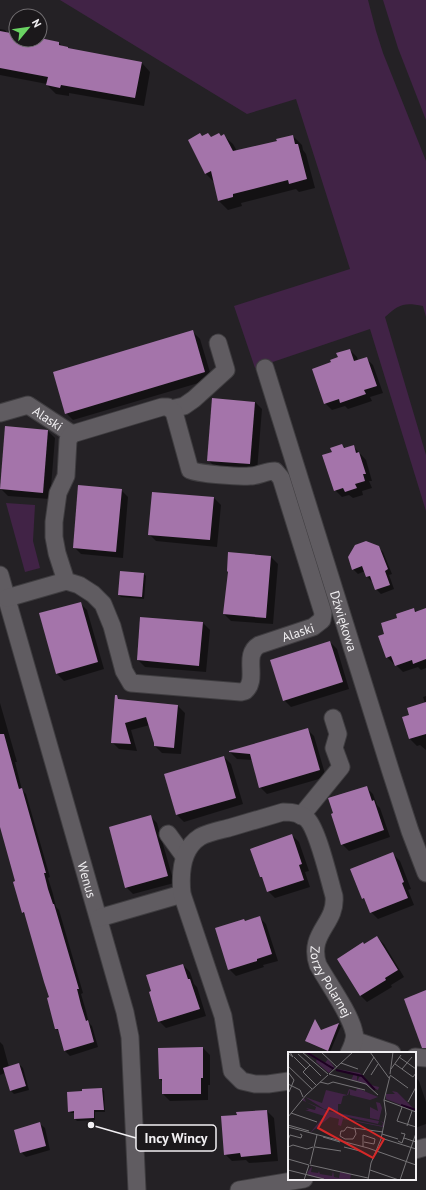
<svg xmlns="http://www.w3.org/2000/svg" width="426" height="1190" font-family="'PT Sans',sans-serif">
<rect width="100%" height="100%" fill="#242125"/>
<g fill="#412346">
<path d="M60 0H368L376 31 383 53 426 161V317L423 306C404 302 399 304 385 317L426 455V511L370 329 255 368 234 306 350 269 296 99 247 114Z"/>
<path d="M383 0H426V120L398 48Z"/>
<path d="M6 503 35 505 33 541 40 568 25 572Z"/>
</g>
<g fill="#0007">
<path d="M0 29 5 30 8 34 16 35V40L40 39 59 43 63 47 70 50 142 63 150 72 144 106 69 93V96L56 94 47 85V84L0 75Z"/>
<path d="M224 136 233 144 237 151 278 142 293 136 302 145 303 150 306 154 315 188 299 192 296 189 241 203 242 206 228 210 219 201 214 182 206 174 189 141 203 137H222Z"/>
<path d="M193 332 200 339 212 379 73 420 66 413Z"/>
<path d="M350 350 357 357 358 361 366 358 373 365 383 393 370 397 372 401 348 409 345 406 332 410 325 403 333 363Z"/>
<path d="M213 399 255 402 262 409 257 471 215 467 208 460Z"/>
<path d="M6 427 48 431 55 438 50 499 8 496 1 489Z"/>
<path d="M342 445 346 448 353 446 366 460 372 481H369L372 488 362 491 363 495 353 498 349 495 342 497 335 490 333 452Z"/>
<path d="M121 490 128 497 123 558 81 554 74 547Z"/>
<path d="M214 498 221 505 217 547 156 541 149 534Z"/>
<path d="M378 547 383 552 392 574 389 575 394 589 381 594 376 589 373 581H371L367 576 365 571 358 574 353 569Z"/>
<path d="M271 557 278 564 273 624 231 621 224 614Z"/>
<path d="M144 574 146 576 144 599 121 597 119 595Z"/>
<path d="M80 603 87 610 104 669 64 681 57 674 40 614Z"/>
<path d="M414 609 417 612 426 609V668L421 670 418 667 403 672 395 664H394L387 657 385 634 399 618Z"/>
<path d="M203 623 210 630 206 672 145 667 138 660Z"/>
<path d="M330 642 337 649 349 689 291 707 284 700Z"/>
<path d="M116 696 121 701 178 706 185 713 181 754 162 753 155 746 150 725 131 730 137 751 119 749 112 742Z"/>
<path d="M426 696V750L420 745 417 746 410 739V715L425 703 423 697Z"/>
<path d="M0 703 17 762H15L22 790 26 794 50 877 48 878 53 894 56 907 59 910 83 993 81 994 86 1011 89 1023 92 1026 98 1047 70 1056 65 1051 60 1032 56 1029 50 998 26 916 23 913 14 883 17 882 0 824Z"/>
<path d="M307 729 314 736 326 777 267 794 260 787 252 760 237 759 230 752Z"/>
<path d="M224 757 231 764 243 804 184 822 177 815Z"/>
<path d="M366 787 373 794 377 805 380 808 390 837 349 851 342 844Z"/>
<path d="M150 816 157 823 174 883 133 894 126 887Z"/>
<path d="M292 835 299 842 309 871 305 872 310 887 275 898 268 891 264 879 261 877Z"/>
<path d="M393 854 400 861 411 889 408 890 414 905 378 919 371 912 367 902 363 898Z"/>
<path d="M259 917 266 924 278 961 263 965 264 967 236 976 229 969 246 922Z"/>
<path d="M377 937 384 944 404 977 391 985 392 987 367 1002 360 995 364 945Z"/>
<path d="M183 965 190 972 194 984 197 987 206 1016 166 1028 159 1021Z"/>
<path d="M315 1021 321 1031 339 1024 341 1026 330 1052 309 1043 307 1041Z"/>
<path d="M0 1042 3 1045 9 1067 19 1064 23 1068 29 1090 14 1094 10 1090 5 1073 0 1075Z"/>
<path d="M203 1048 210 1055V1085H208V1100L170 1101 163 1094V1082L160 1079Z"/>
<path d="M415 1077 419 1081 426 1102V1124L415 1128Z"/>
<path d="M102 1089 104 1091 105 1112H95V1120L77 1121 75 1119V1113H71L69 1111Z"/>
<path d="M267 1111 274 1118 278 1161 249 1163 246 1160 232 1161 225 1154Z"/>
<path d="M40 1124 45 1128 50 1150 26 1157 21 1152Z"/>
</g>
<g fill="#a474aa">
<path d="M0 31 16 34V40H40V38L59 42V45L68 47V48L142 62 135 98 61 85 60 88 46 85 48 77 0 68Z"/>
<path d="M200 133 202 136 208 133 211 137 219 133 221 136 224 134 233 151 277 141 276 139 293 135 295 144H298L307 179 289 184 288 180 233 194V197L218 201 211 171 205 174 188 140Z"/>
<path d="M193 330 205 372 65 414 53 372Z"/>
<path d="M350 349 354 361 367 357 377 386 364 390 366 394 340 403 339 399 324 404 312 369 331 362 330 360 338 357 336 353Z"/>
<path d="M212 398 255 402 250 464 207 461Z"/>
<path d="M5 426 48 430 43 493 0 489Z"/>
<path d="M342 444 344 448 354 445 356 453 359 452 366 474H363L365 481 355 484 357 488 345 492 343 488 334 491 322 455 332 452 330 448Z"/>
<path d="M78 485 122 489 116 552 73 548Z"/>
<path d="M152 492 214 497 210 540 148 535Z"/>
<path d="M366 541 379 546 388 569 385 571 390 585 375 590 370 576 366 577 362 566 352 570 348 557 355 545Z"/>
<path d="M228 552 271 556 266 618 223 614 228 572 227 571Z"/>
<path d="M120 571 144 573 142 597 118 595Z"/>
<path d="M81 602 98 662 56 674 39 613Z"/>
<path d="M414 608 415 612 426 608V659L413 664 412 660 395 666 391 656 386 658 378 636 384 634 381 623 397 618 396 614Z"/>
<path d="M140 617 203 622 199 666 137 660Z"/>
<path d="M330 641 343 682 283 701 270 660Z"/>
<path d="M115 695H117L118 699 178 705 174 748 154 746V743L146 717 125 723 131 744 111 743Z"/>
<path d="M426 702V734L409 739 402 717 409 715 407 708Z"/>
<path d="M308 728 320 770 259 788 250 754 229 752V751Z"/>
<path d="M0 734H4L19 789 22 788 46 873H44L48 889 53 904H54L79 989H77L81 1005 86 1021 88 1020 94 1042 64 1051 58 1029H55L47 998 49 997 44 982 24 912 22 913 13 882 15 881 0 827Z"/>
<path d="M224 756 236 798 176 815 164 774Z"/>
<path d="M367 786 372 801 374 800 384 830 341 845 331 814 333 813 328 798Z"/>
<path d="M151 815 168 876 125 888 109 827Z"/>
<path d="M292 834 302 864 299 865 304 880 267 892 262 877H260L250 849Z"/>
<path d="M393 852 404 882 402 883 408 898 370 913 364 898 362 899 350 869Z"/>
<path d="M260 916 272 954 257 959V961L228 970 215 928 244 919 245 921Z"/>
<path d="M377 936 398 970 385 978 386 980 360 996 337 959 363 942 364 944Z"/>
<path d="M183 964 188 979H190L200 1009 158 1022 149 992 151 991 146 975Z"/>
<path d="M426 990V1048H422L404 999Z"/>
<path d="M315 1019 321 1030 339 1023 328 1051 305 1041Z"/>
<path d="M203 1047V1078H201V1094H162V1079H159L158 1048Z"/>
<path d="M19 1063 26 1086 10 1091 3 1068Z"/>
<path d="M102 1088 104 1110H94V1118L74 1119V1111L68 1112 67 1092 82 1091V1089Z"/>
<path d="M267 1110 271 1154 241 1157 240 1153 224 1155 221 1116 237 1115 236 1112Z"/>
<path d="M40 1122 46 1146 20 1153 14 1130Z"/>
</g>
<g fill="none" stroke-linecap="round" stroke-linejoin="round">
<g stroke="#3f3d40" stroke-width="19">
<g id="minor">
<path id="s1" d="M265 368 390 769 410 831 426 873"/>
<path d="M171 409 184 406 194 399 226 370 218 343"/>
<path id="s2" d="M0 413 28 405 72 434"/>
<path id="s3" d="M0 575 125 1012 130 1037 137 1190"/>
<path id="s4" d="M7 598 66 581 79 585 93 594 103 604 112 626 124 671 131 683 241 692 245 691C259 679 242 655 259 645L313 627 322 620 323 613 281 478 275 471C265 471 259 476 250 476 239 477 199 474 190 470L174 412 168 407H162L72 434 68 440 66 476 58 493 54 522V537L57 553 66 581"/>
<path d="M301 816 341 767 334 748 338 734 333 718"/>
<path d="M168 834 184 856"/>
<path d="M99 918 182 894"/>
<path d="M354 1040 392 1053"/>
<path d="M415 1057 426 1058"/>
<path id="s5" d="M289 1081 268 1084H255L242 1081 232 1071 223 1016 182 894C180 874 181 849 200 837 209 832 222 830 232 827 249 822 266 817 283 812 292 812 301 813 307 819 318 830 329 879 334 896 337 924 307 933 318 965 328 983 350 1013 354 1032 356 1039 352 1047 349 1053"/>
<path d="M415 1150 426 1147"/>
<path d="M239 1190 304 1179"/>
</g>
</g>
<use href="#minor" stroke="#605c61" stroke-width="17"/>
</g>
<g text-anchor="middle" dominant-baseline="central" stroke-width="3" stroke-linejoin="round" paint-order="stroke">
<g font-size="13" fill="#f2f0f3" stroke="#1b181b">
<text stroke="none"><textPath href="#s2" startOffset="53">Alaski</textPath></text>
<text stroke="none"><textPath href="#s1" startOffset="265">Dźwiękowa</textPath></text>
<text stroke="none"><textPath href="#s4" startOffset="396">Alaski</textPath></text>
<text stroke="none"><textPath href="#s3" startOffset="317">Wenus</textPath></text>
<text stroke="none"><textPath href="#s5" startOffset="597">Zorzy Polarnej</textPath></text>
</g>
</g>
<g transform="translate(288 1052)">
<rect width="128" height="128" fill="#242125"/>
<path d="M29 6 37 11 40 7 47 16 36 12 44 17 41 21 28 10ZM49 17 72 21 83 33 91 35 90 38 69 29 72 24H69V29L63 28 66 22ZM69 36 90 45 82 48 62 43V38L60 43 55 44 53 52H50V60L36 57 17 45 34 51 38 38 59 43 61 37 68 39ZM104 39 109 40 128 59 98 47V42H107ZM16 46 18 50 40 59 91 69 90 72 55 64V66L94 74 95 71 92 69 95 70 96 71 95 75 55 67 53 74 50 73 51 67 42 65 22 81 36 64 17 58H21L18 56 27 58 28 55 14 48ZM88 50 92 51 94 56 91 68 82 66V55L90 59ZM24 114 23 120 30 121 31 119 32 122 44 124 45 119 46 125 51 126 52 120 63 122 62 128H39L22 124 19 121Z" fill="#412346"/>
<path fill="none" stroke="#1d0021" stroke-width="2" d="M18 0 46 17M48 18 74 24 87 38M113 53 128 58"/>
<path fill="none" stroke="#767477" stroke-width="1" d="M14 0 40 22M33 0 49 15M82 0 101 26M0 1 5 5 2 0M10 2 22 13M6 5 18 17M111 5 128 17M53 11 70 17M107 12 125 25 128 21M0 14 24 37M103 17 113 3M114 17 124 5M0 20 6 28 1 40M41 22 78 32 90 43M41 22 65 0M102 22 105 0M75 23 86 5M83 23 90 12M102 23 120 36M32 30 40 32 45 30 77 38M0 32 12 38 15 45M28 33 15 20 22 13 33 24M96 48 128 60M120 50 128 35M114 55 109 69 128 75M3 61 29 70M0 65 18 43 40 23M0 73 21 79M119 74 124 59M0 75 80 96 128 113M59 75 67 77 68 82 65 87H57L52 84 53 79H56ZM66 76 95 80M94 82 110 87M35 85 52 90M116 86 128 90M96 87 128 97M0 88 2 83 13 86 14 83 12 82M110 89 114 91 117 82 113 81M0 95 5 93 19 97 25 95M27 95 53 99M56 95 72 99M75 95V83L87 87 86 92 76 90M0 107 21 113M22 112 29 83M22 113 80 126M0 118 36 127M82 118 111 128M16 128 21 113M80 128 83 111 93 87 98 62 96 48 102 24M112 128 128 81"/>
<path fill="#d62828" fill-opacity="0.15" stroke="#d62828" stroke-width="2" d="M41 56 96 87 85 106 30 76Z"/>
<rect width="128" height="128" fill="none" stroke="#f2f0f3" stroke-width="2"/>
</g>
<path fill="none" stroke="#f2f0f3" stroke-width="1.5" d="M91 1125L136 1138"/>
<circle fill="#f2f0f3" stroke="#1b181b" stroke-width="1.5" cx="91" cy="1125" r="4"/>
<rect fill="#1b181b" stroke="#f2f0f3" stroke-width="1.5" x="136" y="1125" width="80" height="26" rx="4"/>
<g font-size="14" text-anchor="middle" font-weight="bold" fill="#f2f0f3">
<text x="176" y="1143">Incy Wincy</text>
</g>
<g transform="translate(28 28) rotate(61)"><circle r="19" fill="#1b181b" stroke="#716e71"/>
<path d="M0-3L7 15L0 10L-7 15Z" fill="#6ad363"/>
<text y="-6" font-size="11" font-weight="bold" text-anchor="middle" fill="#f2f0f3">N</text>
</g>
</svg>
